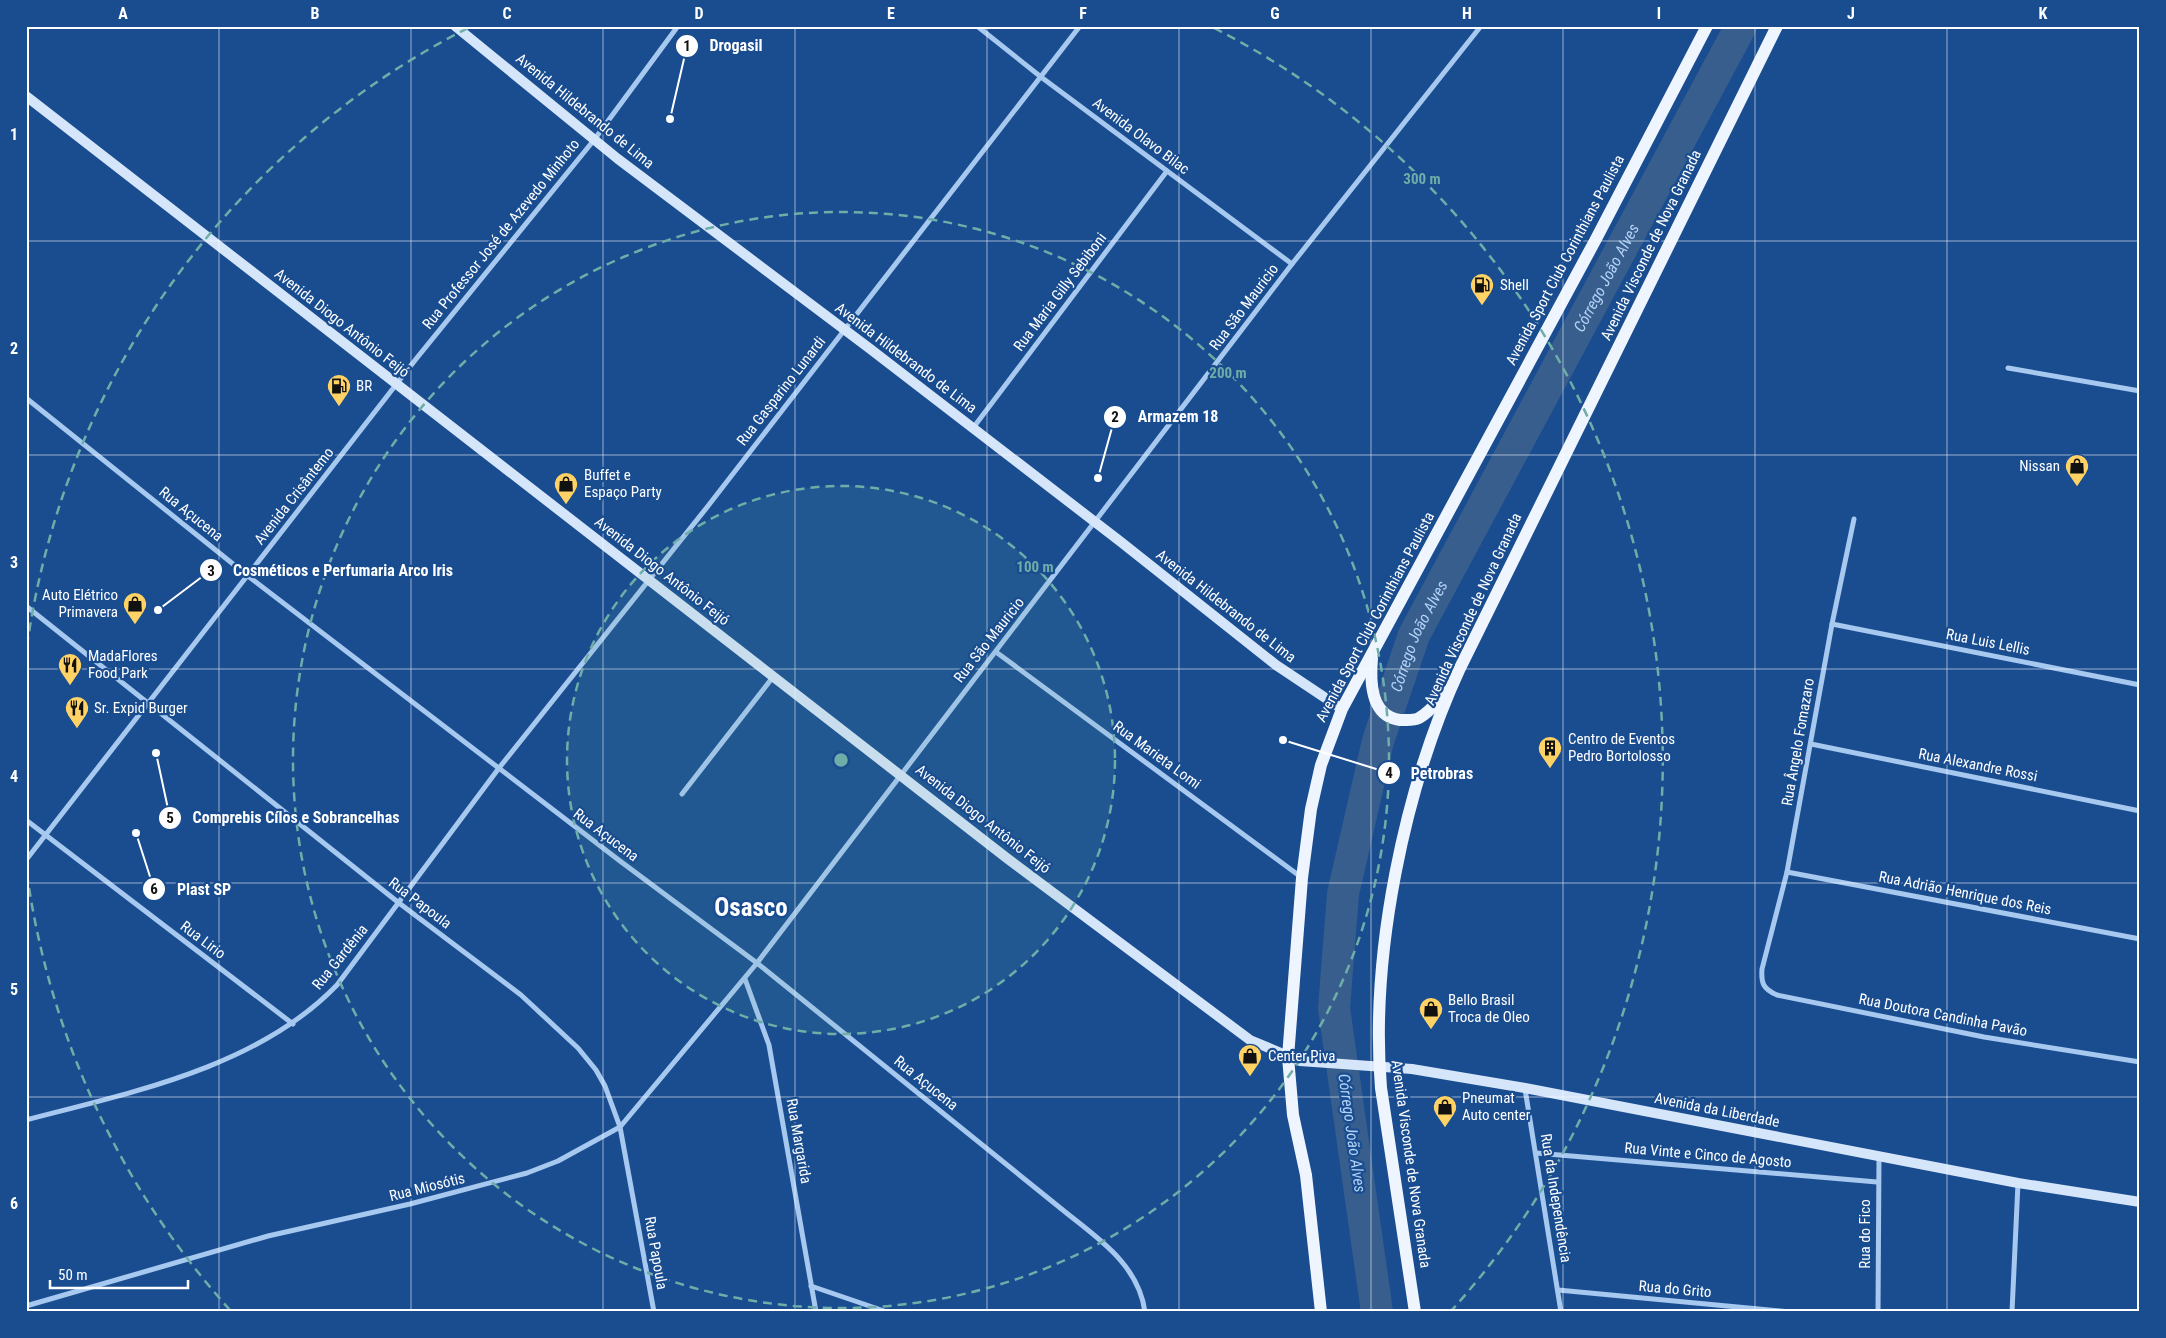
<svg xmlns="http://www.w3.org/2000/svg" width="2166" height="1338" font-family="'Roboto Condensed',sans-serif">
<rect width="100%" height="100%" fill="#194d90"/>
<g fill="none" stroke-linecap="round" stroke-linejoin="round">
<path stroke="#385e8e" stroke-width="32" id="s1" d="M1377 1312 1334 1008 1343 894 1378 741 1414 635 1741 26"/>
<g stroke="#a7c8ef" stroke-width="5">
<path d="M977 26 1041 77 1292 264"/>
<path d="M2008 368 2140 391"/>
<path d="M26 398 248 576 620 861 757 963 1069 1215C1102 1241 1139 1267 1145 1312"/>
<path d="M973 428 1167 171"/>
<path d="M1854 519 1832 624 1787 872 1762 969C1761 983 1763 989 1777 995L1984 1037 2140 1062"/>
<path d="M26 606 399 903 521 995 578 1048 596 1070 605 1086 620 1127 654 1312"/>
<path d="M1832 624 2140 685"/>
<path d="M996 652 1301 877"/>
<path d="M1811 744 2140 811"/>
<path d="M682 794 773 677"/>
<path d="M26 820 293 1024"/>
<path d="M26 860 416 359 594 140 678 26"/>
<path d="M1787 872 2140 939"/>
<path d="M745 979 769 1045 816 1312"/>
<path d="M1525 1089 1561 1312"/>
<path d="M26 1120C133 1092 258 1067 337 985L499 768 708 506 1080 26"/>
<path d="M1536 1153 1877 1182"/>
<path d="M811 1286 887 1312"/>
<path d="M1558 1290 1790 1312"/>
<path d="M26 1306 268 1236 410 1204 527 1173 558 1161 620 1127 757 963 1292 264 1481 26"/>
<path d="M1878 1312 1879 1156"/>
<path d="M2012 1312 2018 1183"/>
</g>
<g stroke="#d5e5fa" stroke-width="10">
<path d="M455 26 618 159 869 348 1121 542 1276 665 1342 709"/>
<path d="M26 96 1008 859 1250 1040 1300 1061 1412 1069 1525 1088 2018 1183 2140 1202"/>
</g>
<g stroke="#eff5ff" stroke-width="12">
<path d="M1372 658C1370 681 1370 716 1400 720 1406 720 1413 721 1419 718 1430 712 1439 700 1448 691"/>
<path d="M1321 1312 1306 1175 1293 1115 1288 1057 1302 878 1311 809 1321 765 1342 709 1596 239 1707 26"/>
<path d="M1415 1312 1381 1088C1370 955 1404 789 1460 668L1777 26"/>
</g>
</g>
<path fill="none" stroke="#fff" stroke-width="1" stroke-opacity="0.55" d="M219 26V1312M411 26V1312M603 26V1312M795 26V1312M987 26V1312M1179 26V1312M1371 26V1312M1563 26V1312M1755 26V1312M1947 26V1312M26 241H2140M26 455H2140M26 669H2140M26 883H2140M26 1097H2140"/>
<circle cx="841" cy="760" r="274" fill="#6fada8" fill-opacity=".12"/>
<g fill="none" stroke="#6fada8" stroke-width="2.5" stroke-dasharray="9 6">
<circle cx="841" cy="760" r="274"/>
<circle cx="841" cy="760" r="548"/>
<path d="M230 1310A822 822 0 0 1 27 874M27 646A822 822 0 0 1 468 28M1214 28A822 822 0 0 1 1452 1310"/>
</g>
<defs>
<g id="fuel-pin" transform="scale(1.25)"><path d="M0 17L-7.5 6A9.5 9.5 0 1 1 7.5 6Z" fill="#ffd265" stroke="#194d90"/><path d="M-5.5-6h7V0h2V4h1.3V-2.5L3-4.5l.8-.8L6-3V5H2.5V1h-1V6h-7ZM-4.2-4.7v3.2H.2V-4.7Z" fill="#111"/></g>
<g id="shop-pin" transform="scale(1.25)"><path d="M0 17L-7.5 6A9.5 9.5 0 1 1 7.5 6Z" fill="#ffd265" stroke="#194d90"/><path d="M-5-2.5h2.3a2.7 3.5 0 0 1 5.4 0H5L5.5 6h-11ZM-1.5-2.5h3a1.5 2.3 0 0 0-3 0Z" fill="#111"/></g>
<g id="restaurant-pin" transform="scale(1.25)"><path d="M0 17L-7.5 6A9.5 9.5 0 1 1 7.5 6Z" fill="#ffd265" stroke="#194d90"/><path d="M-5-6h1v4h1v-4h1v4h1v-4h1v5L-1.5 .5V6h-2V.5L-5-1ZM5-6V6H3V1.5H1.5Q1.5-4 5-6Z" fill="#111"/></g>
<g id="building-pin" transform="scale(1.25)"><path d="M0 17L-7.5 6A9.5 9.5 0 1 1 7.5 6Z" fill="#ffd265" stroke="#194d90"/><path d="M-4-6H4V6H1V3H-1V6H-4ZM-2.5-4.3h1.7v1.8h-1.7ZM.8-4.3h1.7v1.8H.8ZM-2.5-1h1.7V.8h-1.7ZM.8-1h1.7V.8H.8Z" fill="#111"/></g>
</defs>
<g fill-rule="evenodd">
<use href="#fuel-pin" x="1482" y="285"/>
<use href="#fuel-pin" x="339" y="386"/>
<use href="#shop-pin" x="2077" y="466"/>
<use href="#shop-pin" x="566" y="484"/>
<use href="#shop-pin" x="135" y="604"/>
<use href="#restaurant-pin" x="70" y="665"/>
<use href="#restaurant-pin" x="77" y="708"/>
<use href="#building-pin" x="1550" y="748"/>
<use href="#shop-pin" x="1431" y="1009"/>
<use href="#shop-pin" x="1250" y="1056"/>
<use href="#shop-pin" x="1445" y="1107"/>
</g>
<g text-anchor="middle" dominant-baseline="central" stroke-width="4.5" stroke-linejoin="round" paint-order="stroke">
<g font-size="15" fill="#fff" stroke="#194d90">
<text transform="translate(585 111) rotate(39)">Avenida Hildebrando de Lima</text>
<text transform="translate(1141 136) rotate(37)">Avenida Olavo Bilac</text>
<text transform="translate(501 234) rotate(-51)">Rua Professor José de Azevedo Minhoto</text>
<text transform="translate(1651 245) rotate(-64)">Avenida Visconde de Nova Granada</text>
<text transform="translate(1565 260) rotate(-62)">Avenida Sport Club Corinthians Paulista</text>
<text transform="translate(1060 292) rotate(-53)">Rua Maria Gilly Sebiboni</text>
<text transform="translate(1244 307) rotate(-53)">Rua São Mauricio</text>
<text transform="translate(342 323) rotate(38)">Avenida Diogo Antônio Feijó</text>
<text transform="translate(906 358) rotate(37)">Avenida Hildebrando de Lima</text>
<text transform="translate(781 391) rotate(-52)">Rua Gasparino Lunardi</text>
<text transform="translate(294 496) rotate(-52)">Avenida Crisântemo</text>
<text transform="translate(191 514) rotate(39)">Rua Açucena</text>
<text transform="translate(662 571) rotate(38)">Avenida Diogo Antônio Feijó</text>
<text transform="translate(1226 606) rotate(38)">Avenida Hildebrando de Lima</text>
<text transform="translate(1473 609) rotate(-65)">Avenida Visconde de Nova Granada</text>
<text transform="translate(1375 617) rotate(-62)">Avenida Sport Club Corinthians Paulista</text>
<text transform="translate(989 640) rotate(-52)">Rua São Mauricio</text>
<text transform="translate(1988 642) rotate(11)">Rua Luis Lellis</text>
<text transform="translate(1798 742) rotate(-80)">Rua Ângelo Fomazaro</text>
<text transform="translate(1157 755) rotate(36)">Rua Marieta Lomi</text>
<text transform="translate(1978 765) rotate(11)">Rua Alexandre Rossi</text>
<text transform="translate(983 819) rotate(38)">Avenida Diogo Antônio Feijó</text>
<text transform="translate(606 835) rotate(37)">Rua Açucena</text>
<text transform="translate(1965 893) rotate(11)">Rua Adrião Henrique dos Reis</text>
<text transform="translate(420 903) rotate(37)">Rua Papoula</text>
<text transform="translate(203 940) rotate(37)">Rua Lirio</text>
<text transform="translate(340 957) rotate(-51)">Rua Gardênia</text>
<text transform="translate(1943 1015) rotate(11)">Rua Doutora Candinha Pavão</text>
<text transform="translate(926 1083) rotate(39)">Rua Açucena</text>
<text transform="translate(1717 1110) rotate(11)">Avenida da Liberdade</text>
<text transform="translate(799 1141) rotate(80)">Rua Margarida</text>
<text transform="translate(1708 1155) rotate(5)">Rua Vinte e Cinco de Agosto</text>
<text transform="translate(1411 1164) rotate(82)">Avenida Visconde de Nova Granada</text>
<text transform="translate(427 1187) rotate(-14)">Rua Miosótis</text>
<text transform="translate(1556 1198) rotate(81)">Rua da Independência</text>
<text transform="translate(1865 1234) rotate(-90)">Rua do Fico</text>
<text transform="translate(656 1253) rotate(80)">Rua Papoula</text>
<text transform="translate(1675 1289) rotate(5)">Rua do Grito</text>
</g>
<g font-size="15" fill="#fff" stroke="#194d90" text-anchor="start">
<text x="1500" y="285">Shell</text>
<text x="356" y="386">BR</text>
<text x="2060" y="466" text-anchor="end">Nissan</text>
<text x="584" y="475">Buffet e<tspan x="584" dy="17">Espaço Party</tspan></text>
<text x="118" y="595" text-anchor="end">Auto Elétrico<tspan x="118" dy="17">Primavera</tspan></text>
<text x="88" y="656">MadaFlores<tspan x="88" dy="17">Food Park</tspan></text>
<text x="94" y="708">Sr. Expid Burger</text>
<text x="1568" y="739">Centro de Eventos<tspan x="1568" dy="17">Pedro Bortolosso</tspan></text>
<text x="1448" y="1000">Bello Brasil<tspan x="1448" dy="17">Troca de Oleo</tspan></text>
<text x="1268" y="1056">Center Piva</text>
<text x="1462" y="1098">Pneumat<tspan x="1462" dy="17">Auto center</tspan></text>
</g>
<g font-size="16" font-style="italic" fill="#b3d2f6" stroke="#194d90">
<text stroke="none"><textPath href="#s1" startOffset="1096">Córrego João Alves</textPath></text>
<text stroke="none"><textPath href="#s1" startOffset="691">Córrego João Alves</textPath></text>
<text transform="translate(1352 1133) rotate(82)">Córrego João Alves</text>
</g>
<g font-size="25" font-weight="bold" fill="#fff" stroke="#194d90">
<text x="751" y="907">Osasco</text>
</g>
</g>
<circle cx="841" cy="760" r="8" fill="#6fada8" stroke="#194d90" stroke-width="2.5"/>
<g font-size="15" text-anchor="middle" font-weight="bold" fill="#6fada8" stroke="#194d90" stroke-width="4.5" stroke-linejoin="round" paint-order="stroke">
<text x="1422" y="184">300 m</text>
<text x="1228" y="378">200 m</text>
<text x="1035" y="572">100 m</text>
</g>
<path fill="none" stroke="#fff" stroke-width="2" d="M670 119L687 46M1098 478L1115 417M158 610L211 570M1283 740L1389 773M156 753L170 818M136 833L154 889"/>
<g fill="#fff" stroke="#194d90" stroke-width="2">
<circle cx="670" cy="119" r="5"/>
<circle cx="1098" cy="478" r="5"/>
<circle cx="158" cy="610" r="5"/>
<circle cx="1283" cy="740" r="5"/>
<circle cx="156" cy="753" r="5"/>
<circle cx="136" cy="833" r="5"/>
<circle cx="687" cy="46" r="12"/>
<circle cx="1115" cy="417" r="12"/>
<circle cx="211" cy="570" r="12"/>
<circle cx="1389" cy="773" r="12"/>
<circle cx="170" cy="818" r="12"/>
<circle cx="154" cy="889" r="12"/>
</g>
<g font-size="15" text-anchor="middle" font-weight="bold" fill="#111">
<text x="687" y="51">1</text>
<text x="1115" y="422">2</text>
<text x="211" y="576">3</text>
<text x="1389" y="778">4</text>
<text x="170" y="823">5</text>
<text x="154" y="894">6</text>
</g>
<g font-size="16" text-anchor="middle" font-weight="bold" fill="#fff" stroke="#194d90" stroke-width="4.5" stroke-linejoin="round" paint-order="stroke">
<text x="736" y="51">Drogasil</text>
<text x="1178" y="422">Armazem 18</text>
<text x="343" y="576">Cosméticos e Perfumaria Arco Iris</text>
<text x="1442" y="779">Petrobras</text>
<text x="296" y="823">Comprebis Cílos e Sobrancelhas</text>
<text x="204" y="895">Plast SP</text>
</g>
<rect width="2166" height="1338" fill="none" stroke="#194d90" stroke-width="55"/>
<path d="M50 1280v8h138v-8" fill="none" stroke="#ffffff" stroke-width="2.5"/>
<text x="58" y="1280" font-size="15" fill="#ffffff" stroke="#194d90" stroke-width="4" paint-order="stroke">50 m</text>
<rect x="28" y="28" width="2110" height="1282" fill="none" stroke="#fff" stroke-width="2"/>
<g font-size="16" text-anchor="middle" font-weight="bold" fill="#fff">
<text x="123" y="19">A</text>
<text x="315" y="19">B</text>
<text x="507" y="19">C</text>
<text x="699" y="19">D</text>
<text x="891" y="19">E</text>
<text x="1083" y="19">F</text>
<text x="1275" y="19">G</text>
<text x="1467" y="19">H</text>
<text x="1659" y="19">I</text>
<text x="1851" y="19">J</text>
<text x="2043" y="19">K</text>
<text x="14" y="140">1</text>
<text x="14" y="354">2</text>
<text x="14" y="568">3</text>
<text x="14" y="782">4</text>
<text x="14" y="995">5</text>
<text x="14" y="1209">6</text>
</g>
</svg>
